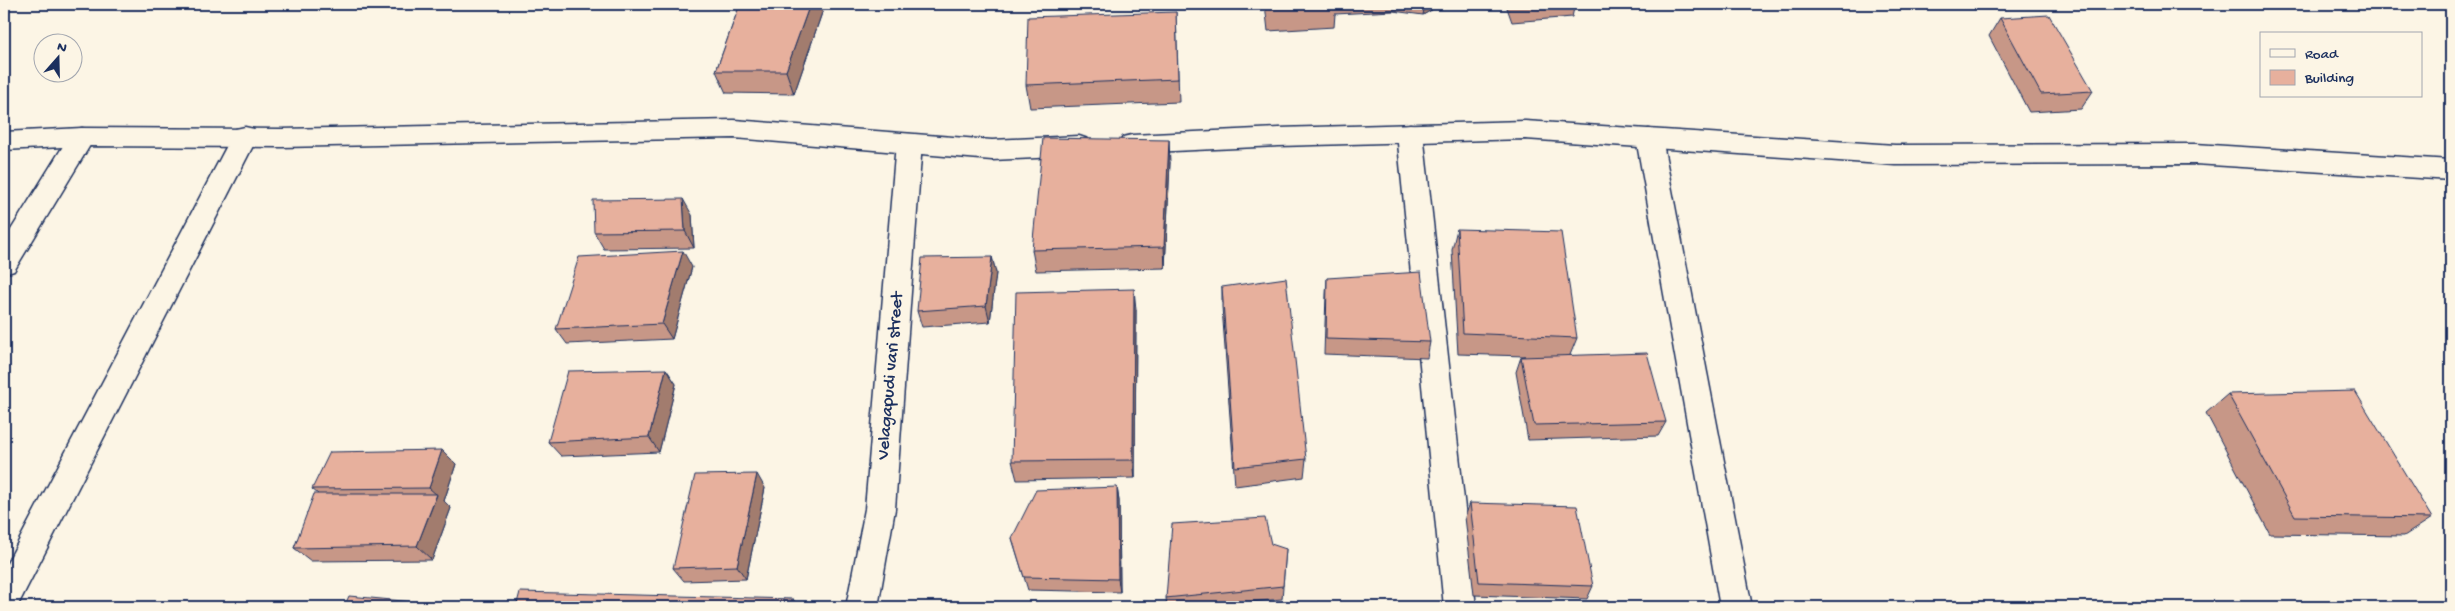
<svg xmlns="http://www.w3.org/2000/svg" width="2455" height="611" font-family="'Gochi Hand',sans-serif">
<rect width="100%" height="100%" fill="#fcf5e5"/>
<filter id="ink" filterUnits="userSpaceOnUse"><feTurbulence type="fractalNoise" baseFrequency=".02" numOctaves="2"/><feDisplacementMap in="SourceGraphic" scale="10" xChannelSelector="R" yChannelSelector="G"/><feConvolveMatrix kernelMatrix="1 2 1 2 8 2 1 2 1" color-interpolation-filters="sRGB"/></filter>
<g filter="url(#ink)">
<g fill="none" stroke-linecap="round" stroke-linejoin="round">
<g stroke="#1b2f5e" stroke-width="3">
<g id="street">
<path d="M1410 124 1419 126 1423 133 1476 607H1444L1397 133 1401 126Z"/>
<path d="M245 127 254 129 258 136 17 607H4V569L232 136 236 129Z"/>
<path d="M82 128 91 130 95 137 14 271 4 274V241L73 130Z"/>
<path d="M1649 129 1658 131 1662 138 1752 607H1720L1636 138 1640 131Z"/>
<path d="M909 134 918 136 922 143 895 509 878 607H846L865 509 896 143 900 136Z"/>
</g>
</g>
<g stroke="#1b2f5e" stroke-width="3">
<g id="secondary">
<path d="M734 120 992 140 1079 136 1088 139 1092 146 1088 153 1079 156 992 160 734 138 281 147 82 146 4 150V132L82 128 281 129Z"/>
<path d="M1525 121 1895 145 2195 144 2451 160V180L2195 164 1895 165 1525 139 1279 146 1132 153 1123 151 1119 144 1123 137 1132 135 1279 128Z"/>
</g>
</g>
<use href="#street" fill="#fcf5e5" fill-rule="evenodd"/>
<use href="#secondary" fill="#fcf5e5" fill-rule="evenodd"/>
</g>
<g fill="#c79787" stroke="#1b2f5e">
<path d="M740 4H825L794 94 726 93 716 71Z"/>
<path d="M1265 4H1575L1572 17 1512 22 1506 5H1440L1423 15 1393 11 1335 14 1334 27 1268 31Z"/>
<path d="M1176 12 1179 102 1030 108 1026 85Z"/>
<path d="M2000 18 2093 91 2081 109 2029 112 1989 36Z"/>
<path d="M1170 162 1165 268 1036 271 1032 250Z"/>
<path d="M692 215 694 248 604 249 594 232Z"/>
<path d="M1457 229 1577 338 1570 355 1666 422 1658 436 1528 440 1516 372 1521 357 1525 356 1458 354 1452 250Z"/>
<path d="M992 257 996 273 990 322 922 327 917 311Z"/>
<path d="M692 267 672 339 567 344 556 329Z"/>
<path d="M1327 278 1430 342 1427 358 1324 354 1326 294Z"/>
<path d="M1222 287 1306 459 1304 477 1235 486 1222 307Z"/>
<path d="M1136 310 1135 478 1017 480 1012 461Z"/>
<path d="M666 369 676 384 659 452 561 456 548 442Z"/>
<path d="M2228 394 2432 518 2404 536 2270 534 2206 413Z"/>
<path d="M456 464 444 501 451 508 432 560 311 561 294 548 318 494 312 489Z"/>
<path d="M1117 487 1119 501 1120 592 1028 590 1012 538Z"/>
<path d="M765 488 746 579 684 581 673 568Z"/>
<path d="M1470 503 1593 586 1587 599 1474 595 1465 517Z"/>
<path d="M1286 549 1282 599 1198 607H1167L1166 598Z"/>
</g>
<g fill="#a27b6e" stroke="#1b2f5e">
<path d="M810 4H825L794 94 786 71Z"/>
<path d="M1425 4H1440V5L1423 15Z"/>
<path d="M1169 140 1170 162 1165 268 1164 247Z"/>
<path d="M683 199 692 215 694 248 685 231Z"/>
<path d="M683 251 692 267 672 339 662 324Z"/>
<path d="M992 257 996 273 990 322 986 306Z"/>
<path d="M1134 289 1136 310 1135 478 1133 460Z"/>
<path d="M666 369 676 384 659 452 649 437Z"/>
<path d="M442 450 456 464 444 501 451 508 432 560 417 546 437 495 429 488Z"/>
<path d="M757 474 765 488 746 579 737 566Z"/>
<path d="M1117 487 1119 501 1120 592 1118 579Z"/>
<path d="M793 599 799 607H791Z"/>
</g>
<g fill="#e7b09d" stroke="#1b2f5e">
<path d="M740 4H810L786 71H716Z"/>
<path d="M1268 4H1336L1268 8Z"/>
<path d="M1176 12 1178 79 1026 85 1028 17Z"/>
<path d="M2049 15 2093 91 2041 94 2000 18Z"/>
<path d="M1043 138 1169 140 1164 247 1032 250Z"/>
<path d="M683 199 685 231 594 232 593 200Z"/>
<path d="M1457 229 1561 232 1577 338 1463 333Z"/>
<path d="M683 251 662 324 556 329 579 257Z"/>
<path d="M992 257 986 306 917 311 922 258Z"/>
<path d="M1421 272 1430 342 1326 339 1327 278Z"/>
<path d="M1286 278 1306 459 1235 467 1222 287Z"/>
<path d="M1134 289 1133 460 1012 461 1016 292Z"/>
<path d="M1647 353 1666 422 1534 425 1521 357Z"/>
<path d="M666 369 649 437 548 442 568 371Z"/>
<path d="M2355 391 2432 518 2295 516 2228 394Z"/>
<path d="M442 450 429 488 312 489 330 452Z"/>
<path d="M757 474 737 566 673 568 695 475Z"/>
<path d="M1117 487 1118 579 1024 577 1012 538 1036 490Z"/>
<path d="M314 494H437L417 546 294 548Z"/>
<path d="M1470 503 1577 506 1593 586 1479 582Z"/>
<path d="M1265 518 1271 544 1286 549 1283 586 1166 598 1172 524Z"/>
<path d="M520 592 793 599 791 607H516Z"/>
<path d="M349 596 467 607H344Z"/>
</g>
</g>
<g text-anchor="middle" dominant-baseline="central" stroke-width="4" stroke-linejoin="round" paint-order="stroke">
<g font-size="18" fill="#1b2f5e" stroke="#fcf5e5">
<text transform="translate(891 376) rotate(-85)">Velagapudi vari street</text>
</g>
</g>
<rect width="2455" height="611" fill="none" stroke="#fcf5e5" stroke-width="20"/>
<rect x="10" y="10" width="2435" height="591" fill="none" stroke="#1b2f5e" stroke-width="2" filter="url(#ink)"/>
<rect x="2260" y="32" width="162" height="65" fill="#fcf5e5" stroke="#a2a6af"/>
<rect x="2270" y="49" width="25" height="8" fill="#fcf5e5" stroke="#a2a6af"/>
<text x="2305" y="58" font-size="15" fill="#1b2f5e">Road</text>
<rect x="2270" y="70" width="25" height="15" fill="#e7b09d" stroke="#a2a6af"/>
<text x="2305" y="82" font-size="15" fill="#1b2f5e">Building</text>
<g transform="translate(58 58) rotate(20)"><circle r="24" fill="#fcf5e5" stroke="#a2a6af"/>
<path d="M0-4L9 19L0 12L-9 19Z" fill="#1b2f5e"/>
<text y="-8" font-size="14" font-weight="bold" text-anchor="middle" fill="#1b2f5e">N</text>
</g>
</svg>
